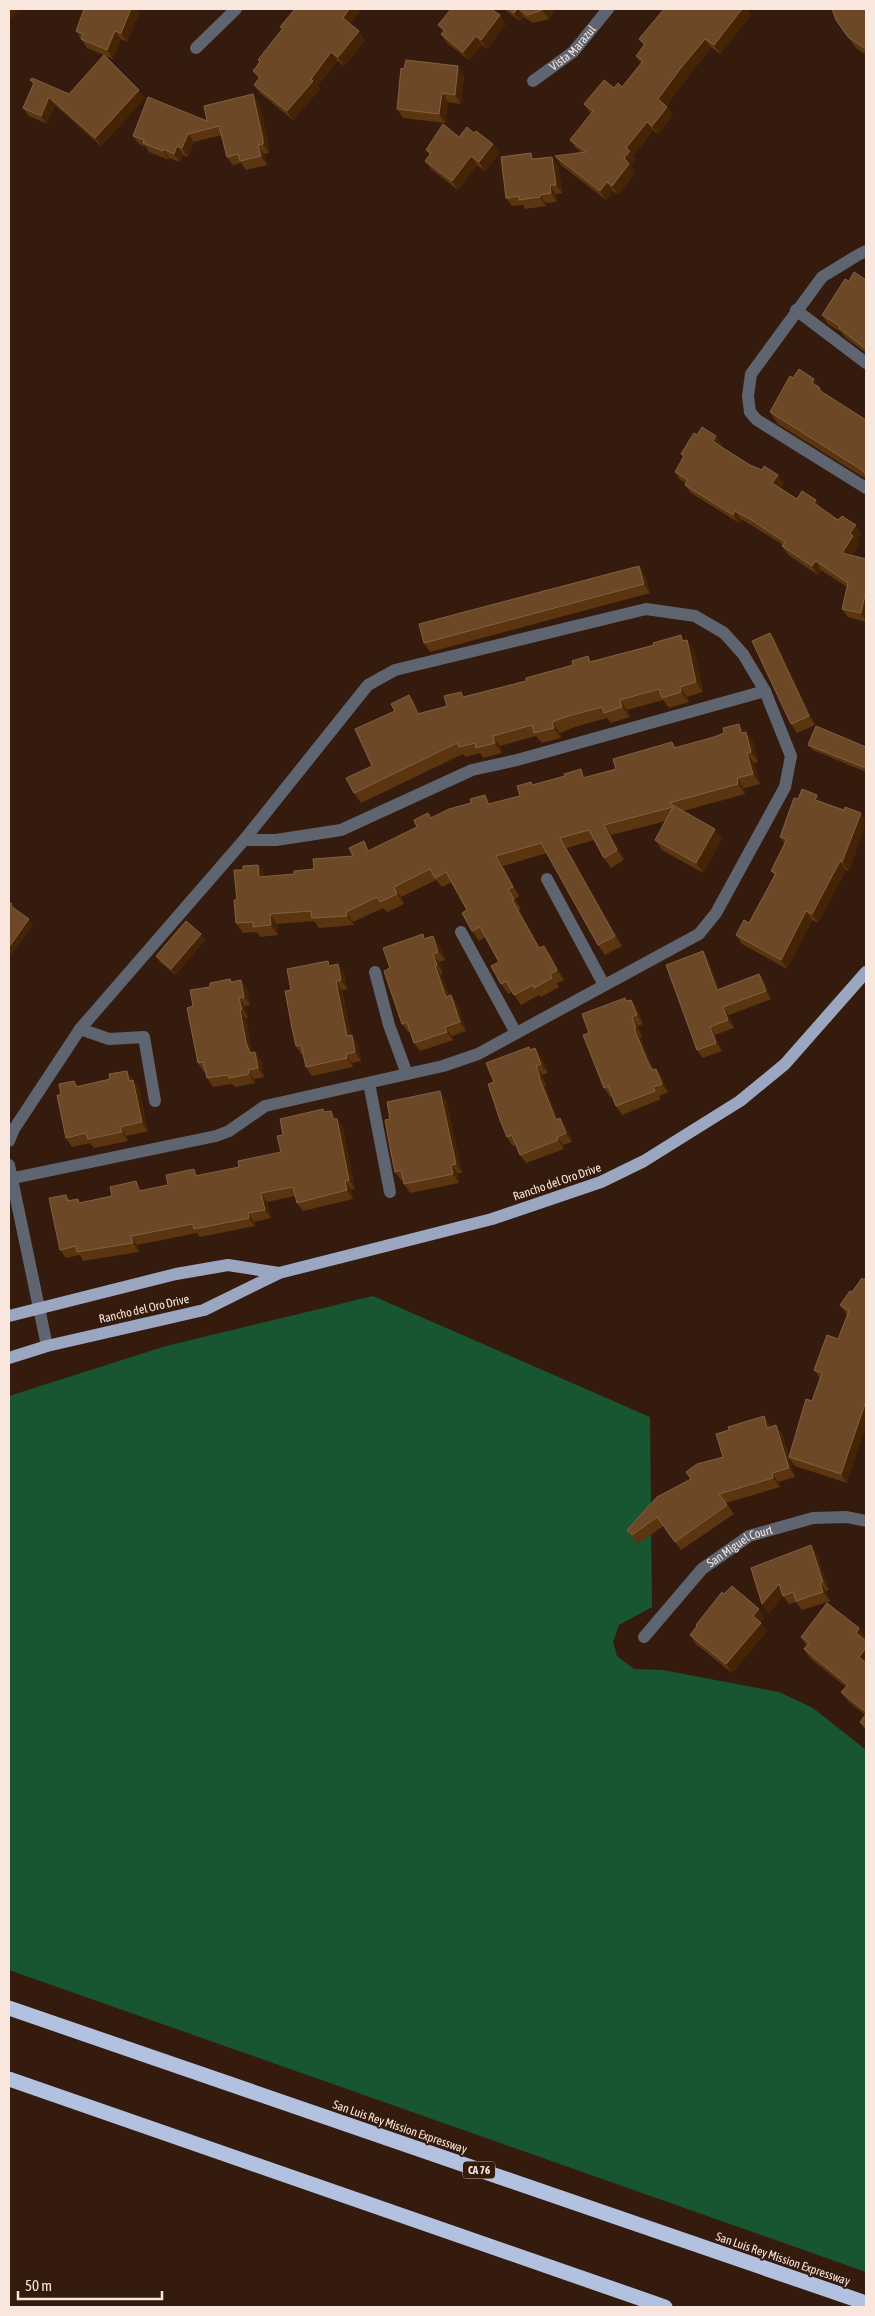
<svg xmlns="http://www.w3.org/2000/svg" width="875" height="2316" font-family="'Asap Condensed',sans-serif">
<rect width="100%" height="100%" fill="#351b0d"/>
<path fill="#175631" d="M373 1296 650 1417 652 1607 619 1625 613 1642 617 1656 634 1669 663 1670 779 1692 813 1708 866 1750V2272L9 1970V1396L166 1346Z"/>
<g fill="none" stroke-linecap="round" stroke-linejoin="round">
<g stroke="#5f6471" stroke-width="12">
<path d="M196 48 236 9"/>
<path id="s1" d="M533 81 573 52 608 9"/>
<path d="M866 251 858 255 822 277 751 374 748 396 750 412 757 420 866 488"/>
<path d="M796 310 866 363"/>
<path d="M547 879 604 985"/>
<path d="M461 932 516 1033"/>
<path d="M375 972 389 1025 407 1074"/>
<path d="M80 1029 109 1039 144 1037 155 1101"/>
<path d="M369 1083 390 1192"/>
<path d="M9 1141 14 1129 80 1029 244 840H276L341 830 472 770 517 760 765 691"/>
<path d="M9 1165 47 1346"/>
<path d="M9 1179 216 1136 229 1131 265 1106 443 1066 478 1054 699 934 716 913 785 787 791 756 765 691 743 654 724 633 695 616 646 609 395 670 368 685 244 840"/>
<path id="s2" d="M644 1637 702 1569 749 1536 813 1518 847 1517 866 1521"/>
</g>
<g stroke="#9ba7c1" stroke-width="12">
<path d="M9 1316 176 1274 228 1265 279 1273"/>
<path d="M9 1358 47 1346 204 1310 279 1273 492 1219 601 1182 644 1161 740 1101 785 1064 866 972"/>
</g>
<g stroke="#b3c1e0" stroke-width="15">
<path d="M9 2008 866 2303"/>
<path d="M9 2079 665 2307"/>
</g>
</g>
<g fill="#5b3510">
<path d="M311 9H362L350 24 365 40 344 66 338 61 317 86 320 89 293 120 260 93 254 85 259 79 253 71 259 62 258 60 282 29 280 27 310 10Z"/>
<path d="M504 9H556L549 19 533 23 524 17 520 21Z"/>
<path d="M664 9H746L751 15 720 54 711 47 687 78 666 106 673 115 658 134 653 130 633 156 636 160 631 166 635 173 618 195 613 191 606 200 561 165 555 156 582 153 576 148 570 140 591 114 584 104 614 88 622 87 641 63 636 56 644 46 639 39Z"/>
<path d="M866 9V55L856 48 836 20Z"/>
<path d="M139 13 127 42 121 39 113 59 87 48 76 31Z"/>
<path d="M506 24 487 49 482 45 469 60 447 43 441 34 443 32 438 25Z"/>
<path d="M464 75 461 104 448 102 445 123 403 118 397 109Z"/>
<path d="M30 80 69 94 145 98 101 146 55 105 47 124 29 116 23 108 33 84Z"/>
<path d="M259 103 269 147V153L264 154 267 165 246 170 241 163 233 165 227 157 222 135 194 142 188 157 183 155 180 162 169 158V160L149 152 146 147 139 144 133 136 207 121Z"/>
<path d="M474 133 493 144 499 153 485 171 477 165 458 190 431 169 425 161 430 155 426 150 459 137Z"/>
<path d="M552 157 558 165 562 193 556 194 557 202 546 203V206L525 209 523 205 512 206 506 198 535 159Z"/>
<path d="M866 280V353L845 337 841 332 828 324 822 315 849 281Z"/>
<path d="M793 378 822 390 824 393 866 420V479L778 424 770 412Z"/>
<path d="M697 435 722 444 720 446 750 465 784 483 780 489 797 499 821 508 838 520 861 533 857 540 859 544 852 555 866 559V622L848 617 842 609 847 587 821 570 818 575 788 555 782 546 783 545 756 528 741 519 739 523 691 493 685 485 686 483 680 480 675 472 683 457 681 454Z"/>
<path d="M639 566 645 575 650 593 430 652 424 643Z"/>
<path d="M770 633 776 642 815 725 797 733 791 724Z"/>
<path d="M681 635 684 641 687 640 694 650 703 692 687 697 689 702 669 708 663 700 627 710 630 717 611 723 607 718 575 727 560 733 561 738 542 743 536 736 500 746 502 753 483 758 480 753 466 757 463 754 361 803 354 793 372 766 395 711 409 695 416 705 419 713 447 706 465 697 526 681 592 661 654 645Z"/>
<path d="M745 732 753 742 758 762 754 763 760 784 744 788 745 794 683 811 722 839 703 873 662 850 655 840 666 821 611 835 624 860 611 868 604 858 594 840 567 848 622 946 605 955 598 945 547 853 503 866 519 896 515 899 521 909 519 910 540 948 551 955 564 980 557 983 559 987 541 997 539 995 521 1005 512 992 508 994 501 984 499 962 485 937 479 941 472 931 467 910 452 882 442 887 436 880 401 897 404 904 387 912 383 908 353 922 354 925 319 928 314 921 277 924 278 935 260 937 257 932 243 933 236 923 237 900 243 870 258 865 265 875V877L294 874 314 869 370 850 417 827 431 818 520 796 531 782 533 785 565 776 581 769 586 777 616 769 672 742 676 747Z"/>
<path d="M808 745 866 747V772L813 750Z"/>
<path d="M817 795 823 803 844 810 861 813 866 821V822L849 871 846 870 818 923 812 920 787 969 742 944 736 935 749 923 775 876 771 871 785 844 780 837 798 799Z"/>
<path d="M201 934 205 940 175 975 160 962 156 956Z"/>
<path d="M426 939 439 945 445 960 439 962 443 974H441L449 996 451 995 457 1004 466 1031 452 1036 453 1040 420 1051 414 1043 410 1032H408L402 1024 390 968Z"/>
<path d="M703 951 708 959 719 989 759 974 765 982 771 999 729 1015 734 1028 715 1035 722 1051 703 1058 697 1050Z"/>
<path d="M331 965 344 973 347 989 342 990 351 1035 358 1044 361 1061 352 1063 353 1067 312 1076 306 1067 303 1054 302 1055 296 1046 291 990Z"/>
<path d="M230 979 232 982 247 988 250 1005 245 1006 248 1018H246L252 1051 253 1052H255L261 1061 264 1077 254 1079 255 1083 235 1087 232 1084 213 1087 207 1078 205 1071 204 1072 198 1063 193 1006 210 987Z"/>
<path d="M631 1000 637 1008 643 1024 638 1026 642 1036 640 1037 653 1068V1070L656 1069 662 1077 668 1092 659 1096 661 1099 622 1115 616 1106 612 1096 610 1097 604 1088 589 1033 627 1001Z"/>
<path d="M529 1047 531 1050 541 1057 548 1073 542 1075 546 1085 545 1086 558 1119 566 1127 572 1142 563 1145 564 1149 526 1163 520 1155 516 1145 513 1146 507 1137 494 1082Z"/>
<path d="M127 1071 139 1089 148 1131 126 1136 128 1141 94 1148 90 1143 72 1147 66 1138 61 1095 74 1081 78 1086 110 1079Z"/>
<path d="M446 1100 462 1173H458L459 1183 410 1193 404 1184 403 1180H401L395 1172 390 1119Z"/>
<path d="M331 1111 343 1128 355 1189H351L353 1199 303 1211 297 1203 295 1196 267 1202 271 1218 254 1222 255 1226 200 1237 197 1233 137 1245 139 1252 83 1261 80 1255 66 1258 60 1250 66 1195 70 1200 81 1203 112 1196 136 1181 143 1191 168 1185 194 1169 198 1176 239 1167 281 1152 283 1135 325 1112Z"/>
<path d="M850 1291 847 1483 795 1466 789 1458 795 1477 778 1482 780 1487 726 1503 734 1514 681 1550 663 1526 638 1544 627 1530 691 1479 723 1457 729 1430 764 1416 770 1425V1427L776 1425 782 1434 789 1456 812 1401 820 1378 814 1370 838 1339 847 1315 840 1305Z"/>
<path d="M817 1554 829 1590 826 1591 830 1601 802 1610 796 1602 789 1604 783 1596 769 1613 762 1604Z"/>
<path d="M765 1617 760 1622 767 1631 732 1673 696 1644 690 1635 697 1627 696 1625Z"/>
<path d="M859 1628 865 1637 864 1639 866 1641V1731L860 1722 865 1715 848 1701 841 1692 846 1687 810 1658 804 1649 807 1646 801 1637Z"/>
</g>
<g fill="#452305">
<path d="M9 9H20L9 21Z"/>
<path d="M131 9H136L139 13 127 42 121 33Z"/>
<path d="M349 9H362L349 26 343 18Z"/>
<path d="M517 9H518L524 17 520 21 514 13Z"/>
<path d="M544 9H556L549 19 542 10Z"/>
<path d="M742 9H746L751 15 720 54 714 45Z"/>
<path d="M500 15 506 24 487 49 481 40Z"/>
<path d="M115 31 121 39 113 59 107 50Z"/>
<path d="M359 31 365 40 344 66 338 57Z"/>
<path d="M476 36 482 45 469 60 463 52Z"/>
<path d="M705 39 711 47 687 78 664 108 658 99 680 69Z"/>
<path d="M331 52 338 61 317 86 320 89 293 120 287 111 311 79Z"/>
<path d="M458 66 464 75 461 104 455 95Z"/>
<path d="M139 90 145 98 101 146 95 138Z"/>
<path d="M442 93 448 102 445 123 439 114Z"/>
<path d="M253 94 259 103 269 147V153L263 144Z"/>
<path d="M49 97 55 105 47 124 41 116Z"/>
<path d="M667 107 673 115 658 134 652 126Z"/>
<path d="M647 122 653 130 633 156 636 160 631 166 635 173 618 195 612 186 624 158 626 148Z"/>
<path d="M188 134 194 142 188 157 182 148Z"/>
<path d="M493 144 499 153 485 171 479 162Z"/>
<path d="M258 145 264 154 267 165 261 156Z"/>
<path d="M177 146 183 155 180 162 174 154Z"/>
<path d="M163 149 169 158V160L163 151Z"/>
<path d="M471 156 477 165 458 190 452 181Z"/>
<path d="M552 157 558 165 562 193 556 185Z"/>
<path d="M607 182 613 191 606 200 600 191Z"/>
<path d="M550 185 556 194 557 202 551 193Z"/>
<path d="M540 195 546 203V206L540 197Z"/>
<path d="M814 379 822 390 828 400 812 383Z"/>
<path d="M716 436 722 444 719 449 713 441Z"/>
<path d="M778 475 784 483 778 492 772 483Z"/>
<path d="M816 500 821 508 814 503Z"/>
<path d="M735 511 741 519 739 523 733 515Z"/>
<path d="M856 525 861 533 857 540 859 544 848 561 842 553 850 533Z"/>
<path d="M816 561 821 570 818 575 812 566Z"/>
<path d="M639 566 645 575 650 593 644 584Z"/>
<path d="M866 591V621L861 613Z"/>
<path d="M770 633 776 642 815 725 809 716Z"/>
<path d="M681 635 688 645 687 640 694 650 703 692 696 682Z"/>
<path d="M680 687 687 697 689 702 681 692Z"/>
<path d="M409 695 416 705 425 724 418 714Z"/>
<path d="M620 700 627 710 630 717 622 707Z"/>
<path d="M552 722 560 733 561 738 554 728Z"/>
<path d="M739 724 746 734 741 733Z"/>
<path d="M746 732 753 742 758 762 751 752Z"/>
<path d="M493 736 500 746 502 753 495 743Z"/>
<path d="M747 753 754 763 760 784 753 774Z"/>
<path d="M581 769 588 779 583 778Z"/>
<path d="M737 778 744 788 745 794 738 784Z"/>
<path d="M485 795 492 804H488Z"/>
<path d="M817 795 823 803 815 800Z"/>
<path d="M861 813 866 821V822L849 871 842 862Z"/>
<path d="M604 825 611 835 624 860 617 850Z"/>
<path d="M715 829 722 839 703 873 696 863Z"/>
<path d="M560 838 567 848 622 946 615 936Z"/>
<path d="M496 856 503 866 519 896 513 887Z"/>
<path d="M840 861 846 870 818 923 812 914Z"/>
<path d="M258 865 265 875 266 887 259 877Z"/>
<path d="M394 887 401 897 404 904 397 894Z"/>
<path d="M508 889 515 899 521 909 514 899Z"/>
<path d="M512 900 519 910 546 958 539 948Z"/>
<path d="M806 911 812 920 787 969 781 960Z"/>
<path d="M346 912 353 922 354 925 347 916Z"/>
<path d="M270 914 277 924 278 935 271 925Z"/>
<path d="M29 919 33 925 9 959V947Z"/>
<path d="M201 934 205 940 175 975 171 969Z"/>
<path d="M433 936 439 945 445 960 438 952Z"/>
<path d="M544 946 551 955 564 980 557 970Z"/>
<path d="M703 951 708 959 722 998 717 990Z"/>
<path d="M433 954 439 962 443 974 437 965Z"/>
<path d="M338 964 344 973 347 989 341 980Z"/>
<path d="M435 965 441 974 452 1006 446 997Z"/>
<path d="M759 974 765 982 771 999 766 991Z"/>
<path d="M241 980 247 988 250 1005 244 997Z"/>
<path d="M336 981 342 990 353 1045 347 1036Z"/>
<path d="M451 995 457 1004 466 1031 460 1022Z"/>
<path d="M239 998 245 1006 248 1018 242 1009Z"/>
<path d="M631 1000 637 1008 643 1024 637 1015Z"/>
<path d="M723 1007 729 1015 734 1028 728 1020Z"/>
<path d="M240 1009 246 1018 252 1051 256 1062 250 1053 246 1042Z"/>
<path d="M632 1017 638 1026 642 1036 636 1028Z"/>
<path d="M445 1027 452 1036 453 1040 447 1032Z"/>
<path d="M710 1027 715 1035 722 1051 716 1043Z"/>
<path d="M634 1028 640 1037 653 1068 658 1079 652 1070 647 1060Z"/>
<path d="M352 1035 358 1044 361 1061 355 1052Z"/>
<path d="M535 1048 541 1057 548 1073 541 1064Z"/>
<path d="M255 1052 261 1061 264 1077 258 1068Z"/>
<path d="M346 1054 352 1063 353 1067 347 1058Z"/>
<path d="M536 1066 542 1075 546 1085 540 1077Z"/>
<path d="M656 1069 662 1077 668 1092 662 1084Z"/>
<path d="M248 1070 254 1079 255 1083 249 1074Z"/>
<path d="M127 1071 139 1089 148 1131 142 1122 129 1081Z"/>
<path d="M539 1077 545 1086 562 1128 556 1120Z"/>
<path d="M440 1091 446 1100 462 1173 456 1164Z"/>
<path d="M331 1111 343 1128 355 1189 349 1180Z"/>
<path d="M560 1118 566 1127 572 1142 566 1133Z"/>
<path d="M120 1127 126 1136 128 1141 122 1132Z"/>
<path d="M557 1137 563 1145 564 1149 558 1140Z"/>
<path d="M451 1165 458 1173 459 1183 453 1174Z"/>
<path d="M136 1181 143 1190 145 1200 139 1191Z"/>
<path d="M345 1181 351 1189 353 1199 347 1190Z"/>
<path d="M261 1193 267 1202 271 1218 265 1210Z"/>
<path d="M248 1213 254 1222 255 1226 249 1218Z"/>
<path d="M131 1236 137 1245 139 1252 133 1243Z"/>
<path d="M866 1401V1427L847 1483 841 1474Z"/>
<path d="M764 1416 770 1425 773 1437 767 1428Z"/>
<path d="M776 1425 782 1434 795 1477 789 1468Z"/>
<path d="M772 1473 778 1482 780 1487 773 1478Z"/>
<path d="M811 1545 817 1554 829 1590 823 1582Z"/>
<path d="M820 1583 826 1591 830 1601 823 1592Z"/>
<path d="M779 1584 785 1593 769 1613 762 1604Z"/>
<path d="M759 1609 765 1617 759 1625 753 1616Z"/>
<path d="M761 1623 767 1631 732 1673 726 1664Z"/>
<path d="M859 1628 865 1637 862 1641 856 1633Z"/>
<path d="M866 1648V1664L859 1657Z"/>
</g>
<g fill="#6c4826" stroke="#826143">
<path d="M84 9H131L121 33 115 31 107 50 81 39 83 34 76 31Z"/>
<path d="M295 9H308L310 10 311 9H349L343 18 359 31 338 57 331 52 311 79 313 81 287 111 254 85 260 77 253 71 260 62 258 60 283 28 280 27Z"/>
<path d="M451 9H491L500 15 481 40 476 36 463 52 441 34 445 30 438 25Z"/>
<path d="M509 9H517L514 13Z"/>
<path d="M519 9H544L542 10 527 15Z"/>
<path d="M664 9H742L714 45 705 39 680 69 658 99 667 107 652 126 647 122 626 148 630 151 624 158 629 164 612 186 607 182 600 191 555 156 586 152 570 140 593 111 584 104 604 80 614 88 618 83 622 87 643 61 636 56 645 44 639 39Z"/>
<path d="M832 9H866V49L848 37 836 20Z"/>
<path d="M104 55 139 90 95 138 49 97 41 116 23 108 34 83 30 80 32 78 69 94Z"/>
<path d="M406 60 458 66 455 95 442 93 439 114 397 109 401 68 404 69Z"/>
<path d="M253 94 263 139V144L258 145 261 156 240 161 238 154 227 157 219 126 188 134 182 148 177 146 174 154 163 149V151L143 143 144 140 133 136 148 97 207 121 204 106Z"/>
<path d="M443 124 459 137 467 127 474 133 476 131 493 144 479 162 471 156 452 181 425 161 431 153 426 150Z"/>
<path d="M531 153 532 159 552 157 556 185H550L551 193 540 195V197L519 200V196L506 198 501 157Z"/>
<path d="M854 272 866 280V284L865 286 866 287V349L839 328 840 326 822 315 845 279 849 281Z"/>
<path d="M799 369 814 379 812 383 820 388 819 390 866 420V475L862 470 770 412 790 376 793 378Z"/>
<path d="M702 427 716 436 713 441 723 448 750 465 762 470 764 466 778 475 772 483 797 499 802 491 816 500 814 503 838 520 842 516 856 525 850 533 853 536 842 553 866 559V591L861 613 842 609 848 583 816 561 812 566 782 546 785 542 750 519 735 511 733 515 685 485 688 480 675 472 684 456 681 454 694 433 697 435Z"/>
<path d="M639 566 644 584 424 643 419 624Z"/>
<path d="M770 633 809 716 791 724 752 641Z"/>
<path d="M681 635 682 641 687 640 696 682 680 687 681 692 662 698 659 689 620 700 622 707 604 713 602 707 568 716 552 722 554 728 534 733 532 725 493 736 495 743 476 748 475 743 459 747 457 743 354 793 346 778 372 766 355 729 395 711 391 704 409 695 418 714 447 706 444 696 461 692 463 697 526 681V678L573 665 572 661 588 656 590 662 654 645 653 643Z"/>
<path d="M739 724 741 733 746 732 751 752 747 753 753 774 737 778 738 784 669 803 715 829 696 863 655 840 673 807 604 825 617 850 604 858 589 830 560 838 615 936 598 945 541 843 496 856 513 887 508 889 514 899 512 900 539 948 544 946 557 970 550 974 552 978 534 988 533 985 514 995 506 981 501 984 491 966 499 962 480 927 472 931 462 913 467 910 446 872 435 878 430 869 394 887 397 894 380 902 377 897 346 912 347 916 312 918 311 911 270 914 271 925 253 927V922L236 923 234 900H237L234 870H243V866L258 865 259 877 294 874V871L314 869 313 859 353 856 349 848 364 841 368 851 417 827 414 820 428 813 431 818 449 809 471 803 470 799 485 795 488 804 520 796 517 786 531 782 532 785 565 776 564 774 581 769 583 778 616 769 613 759 672 742 674 748 714 737 724 733 723 728Z"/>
<path d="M816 726 866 747V768L808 745Z"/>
<path d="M802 789 817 795 815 800 844 810 845 807 861 813 842 862 840 861 812 914 806 911 781 960 736 935 744 920 749 923 776 873 771 871 787 839 780 837 794 798 798 799Z"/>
<path d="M9 902 12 904 11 906 29 919 9 947Z"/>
<path d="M186 921 201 934 171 969 156 956Z"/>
<path d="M423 934 424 939 433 936 438 952 433 954 437 965H435L446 997 451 995 460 1022 445 1027 447 1032 414 1043 407 1022 402 1024 384 971 390 968 383 948Z"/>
<path d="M703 951 717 990 759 974 766 991 723 1007 728 1020 710 1027 716 1043 697 1050 666 965Z"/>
<path d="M328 961 329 966 338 964 341 980 336 981 347 1036 352 1035 355 1052 346 1054 347 1058 306 1067 301 1045 296 1046 292 1028 285 991 291 990 287 969Z"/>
<path d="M230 979 231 982 241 980 244 997 239 998 242 1009H240L246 1042 250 1053 255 1052 258 1068 248 1070 249 1074 229 1078 228 1075 207 1078 203 1062 198 1063 187 1008 193 1006 190 990 210 987V983Z"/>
<path d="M625 998 626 1001 631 1000 637 1015 632 1017 636 1028H634L647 1060 652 1070 656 1069 662 1084 653 1087 655 1091 616 1106 608 1086 604 1088 583 1035 589 1033 582 1014Z"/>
<path d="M529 1047 530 1050 535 1048 541 1064 536 1066 540 1077H539L556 1120 560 1118 566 1133 557 1137 558 1140 520 1155 512 1135 507 1137 500 1120 488 1084 494 1082 486 1063Z"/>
<path d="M127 1071 129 1081 133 1080 142 1122 120 1127 122 1132 88 1139 86 1133 66 1138 57 1095H61L59 1084 74 1081 76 1087 110 1079 109 1074Z"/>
<path d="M440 1091 456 1164 451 1165 453 1174 404 1184 401 1170 395 1172 391 1153 385 1120 390 1119 387 1102Z"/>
<path d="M323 1109 324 1112 331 1111 333 1119H337L349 1180 345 1181 347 1190 297 1203 293 1187 261 1193 265 1210 248 1213 249 1218 194 1229 193 1224 131 1236 133 1243 77 1252 76 1246 60 1250 49 1198 66 1195 67 1201 78 1199 79 1203 112 1196 110 1187 136 1181 139 1191 168 1185 166 1175 194 1169 195 1176 239 1167 238 1161 281 1152 277 1136 283 1135 280 1119Z"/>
<path d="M866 1277V1401L841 1474 789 1457 806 1399 812 1401 822 1373 814 1370 827 1335 838 1339 849 1311 840 1305 850 1291 852 1292 862 1278 864 1280Z"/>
<path d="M764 1416 767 1428 776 1425 789 1468 772 1473 773 1478 719 1494 727 1505 675 1542 657 1517 632 1535 627 1530 657 1497 691 1479 686 1472 697 1464 723 1457 716 1434 729 1430 728 1427Z"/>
<path d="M811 1545 823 1582 820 1583 823 1592 796 1601 793 1592 783 1596 779 1584 762 1604 751 1568Z"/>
<path d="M732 1586 759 1609 753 1616 761 1623 726 1664 690 1635 697 1626 696 1625 722 1592 724 1594Z"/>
<path d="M827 1603 859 1628 856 1633 866 1641V1648L859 1657 866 1663V1712L841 1692 848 1685 804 1649 809 1643 801 1637Z"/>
<path d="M866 1714V1727L860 1722Z"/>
</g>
<g text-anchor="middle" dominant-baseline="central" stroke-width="4" stroke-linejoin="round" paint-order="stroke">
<rect fill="#351b0d" stroke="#beaa9f" stroke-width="1" x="463" y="2161.5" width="32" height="17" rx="4"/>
<g font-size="11" font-weight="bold" fill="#f9e7de">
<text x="479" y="2170">CA 76</text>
</g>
<g font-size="12" fill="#f9e7de" stroke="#351b0d">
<text stroke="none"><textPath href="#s1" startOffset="52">Vista Marazul</textPath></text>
<text transform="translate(557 1182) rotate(-19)">Rancho del Oro Drive</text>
<text transform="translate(144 1309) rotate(-13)">Rancho del Oro Drive</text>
<text stroke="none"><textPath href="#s2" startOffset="134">San Miguel Court</textPath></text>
<text transform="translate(400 2127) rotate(19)">San Luis Rey Mission Expressway</text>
<text transform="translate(783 2259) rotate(19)">San Luis Rey Mission Expressway</text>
</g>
</g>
<rect width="875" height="2316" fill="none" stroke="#f9e7de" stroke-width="20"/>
<path d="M18 2291v8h144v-8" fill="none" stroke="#f9e7de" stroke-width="2.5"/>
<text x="25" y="2291" font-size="15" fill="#f9e7de" stroke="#351b0d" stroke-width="4" paint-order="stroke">50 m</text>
</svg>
